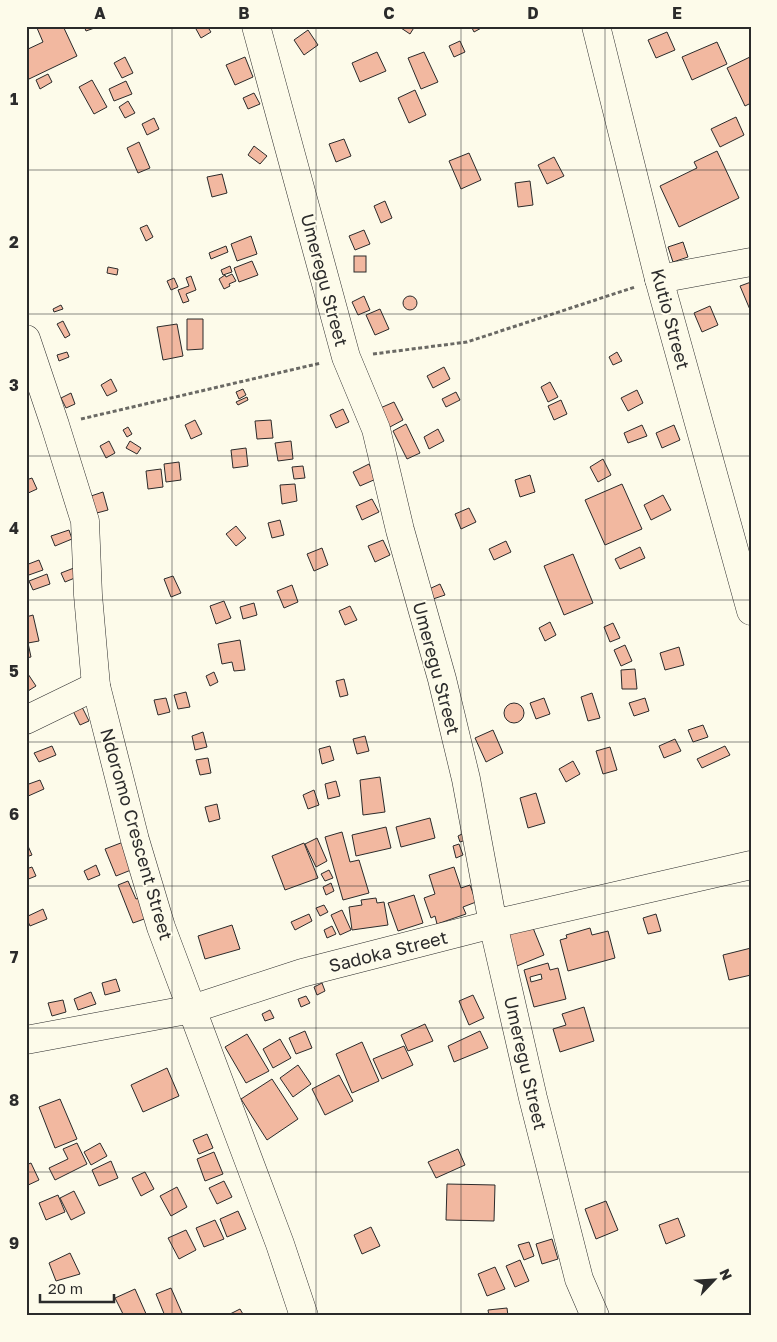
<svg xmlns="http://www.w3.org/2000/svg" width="777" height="1342" font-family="'Golos Text',sans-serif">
<rect width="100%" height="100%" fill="#fdfbea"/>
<g fill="#f2b8a0" stroke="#2b2b2b" fill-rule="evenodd">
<path d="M42 26H63L77 56 29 79 26 74V50L43 42 37 28Z"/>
<path d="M84 26H100L86 31Z"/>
<path d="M201 26H207L211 32 201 38 196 29Z"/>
<path d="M398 26H415L410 34Z"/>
<path d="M471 26H485L474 32Z"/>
<path d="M308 30 318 45 304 55 294 40Z"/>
<path d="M667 32 675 50 656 58 648 40Z"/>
<path d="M460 41 465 52 454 57 449 46Z"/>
<path d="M717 42 727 64 692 80 682 57Z"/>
<path d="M377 52 386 71 360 82 352 63Z"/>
<path d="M424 52 438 82 421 89 408 58Z"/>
<path d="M125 57 133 73 122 78 114 63Z"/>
<path d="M245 57 253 77 235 85 226 65Z"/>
<path d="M750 57 751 103 745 106 727 68Z"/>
<path d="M48 74 52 82 40 89 36 80Z"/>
<path d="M92 80 107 107 94 114 79 87Z"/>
<path d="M126 81 132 94 114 101 109 89Z"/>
<path d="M415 90 426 115 409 123 398 98Z"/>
<path d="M254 93 260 104 248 109 243 98Z"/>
<path d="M128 101 135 113 125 118 119 107Z"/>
<path d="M736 117 744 135 720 147 711 129Z"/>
<path d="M154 118 159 129 147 135 142 124Z"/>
<path d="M344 139 351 156 336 162 329 144Z"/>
<path d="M139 142 150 168 138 173 127 148Z"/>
<path d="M254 146 267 156 260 164 248 155Z"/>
<path d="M717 151 739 198 679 227 660 186 697 168 694 162Z"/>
<path d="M469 153 481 180 461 189 449 161Z"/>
<path d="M554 157 564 176 547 184 538 165Z"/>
<path d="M222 174 227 193 212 197 207 177Z"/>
<path d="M530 181 533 205 518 207 515 183Z"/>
<path d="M385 201 392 218 381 223 374 206Z"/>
<path d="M147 225 153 237 146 241 140 228Z"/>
<path d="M364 230 370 244 355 250 349 236Z"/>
<path d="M251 236 257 254 237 261 231 244Z"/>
<path d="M683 242 688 257 673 262 668 247Z"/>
<path d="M226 246 228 252 211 259 209 253Z"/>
<rect x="354" y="256" width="12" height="16"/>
<path d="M252 261 258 275 239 282 234 268Z"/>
<path d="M230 266 232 272 223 275 221 270Z"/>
<path d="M108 267 118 269 117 275 107 273Z"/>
<path d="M232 274 236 281 229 284 230 286 224 289 219 279 225 275 226 277Z"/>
<path d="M191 276 196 290 186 294 189 301 183 303 178 290 189 286 186 278Z"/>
<path d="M174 278 178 287 171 290 167 281Z"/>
<path d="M751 282V312L740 286Z"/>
<path d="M364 296 370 310 358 315 352 302Z"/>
<circle cx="410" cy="303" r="7"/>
<path d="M61 305 63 309 54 312 53 309Z"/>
<path d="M710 306 718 325 702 332 694 313Z"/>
<path d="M380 309 389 329 375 335 366 315Z"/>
<path d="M187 319H203V349L187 350Z"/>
<path d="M63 321 70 335 65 338 57 324Z"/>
<path d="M177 324 183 356 163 360 157 327Z"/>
<path d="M67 352 69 357 59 361 57 355Z"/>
<path d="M617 352 622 361 613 365 609 357Z"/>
<path d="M444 367 450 379 433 388 427 376Z"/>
<path d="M111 379 117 391 107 396 101 385Z"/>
<path d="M550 382 558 397 548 402 541 387Z"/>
<path d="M243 389 246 395 239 399 236 392Z"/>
<path d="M637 390 643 403 628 411 621 398Z"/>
<path d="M456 392 460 400 446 407 442 399Z"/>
<path d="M71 393 75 404 66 408 61 398Z"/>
<path d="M247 397 248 400 238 405 236 402Z"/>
<path d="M561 400 567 414 554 420 548 406Z"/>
<path d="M394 402 403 420 388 428 378 409Z"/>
<path d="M343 409 349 422 336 428 330 415Z"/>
<path d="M195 420 202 434 191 439 185 425Z"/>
<path d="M271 420 273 438 257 439 255 421Z"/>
<path d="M406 424 420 453 407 459 393 431Z"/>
<path d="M642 425 647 436 628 443 624 433Z"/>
<path d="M674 425 680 440 662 448 656 433Z"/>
<path d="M128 427 132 434 127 437 123 430Z"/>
<path d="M438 429 444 441 429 449 424 437Z"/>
<path d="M109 441 115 453 106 458 100 446Z"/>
<path d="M130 441 141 448 137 454 126 448Z"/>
<path d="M291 441 293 459 278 461 275 443Z"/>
<path d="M246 448 248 466 233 468 231 450Z"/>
<path d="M603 459 611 475 598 482 590 467Z"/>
<path d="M179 462 181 480 166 482 164 464Z"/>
<path d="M369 464 376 479 360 486 353 472Z"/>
<path d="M303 466 305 478 294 479 292 467Z"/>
<path d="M161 469 163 487 148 489 146 471Z"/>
<path d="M530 475 535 492 520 497 515 480Z"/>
<path d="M32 478 37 489 26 494V480Z"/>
<path d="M295 484 297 501 282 504 280 485Z"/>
<path d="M622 484 642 529 605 545 585 500Z"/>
<path d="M103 492 108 510 93 514 88 497Z"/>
<path d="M663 495 671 510 651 520 644 505Z"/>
<path d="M372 499 379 512 362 520 356 506Z"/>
<path d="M469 508 476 522 461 529 455 514Z"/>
<path d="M280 520 284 535 272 538 268 523Z"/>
<path d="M236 526 246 538 236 546 226 534Z"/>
<path d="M69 530 72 539 55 546 51 536Z"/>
<path d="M383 540 390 555 375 562 368 546Z"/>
<path d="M506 541 511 552 494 560 489 549Z"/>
<path d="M640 547 645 558 620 569 615 559Z"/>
<path d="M322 548 328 565 314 571 307 554Z"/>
<path d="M573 554 593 603 564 615 544 566Z"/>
<path d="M39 560 43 570 26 576V565Z"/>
<path d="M79 566 82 575 65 582 61 573Z"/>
<path d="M47 574 50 584 33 590 29 581Z"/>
<path d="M173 576 181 593 171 597 164 579Z"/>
<path d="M440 584 445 595 433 599 429 589Z"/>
<path d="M292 585 298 602 284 608 277 591Z"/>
<path d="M224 601 231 618 216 624 210 606Z"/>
<path d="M254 603 257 615 243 619 240 607Z"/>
<path d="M350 606 357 620 345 625 339 611Z"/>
<path d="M33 615 39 641 28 643 31 657 26 658V617Z"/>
<path d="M550 622 556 635 545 641 539 628Z"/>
<path d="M613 623 620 638 610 642 604 627Z"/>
<path d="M240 640 245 670 234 671 232 662 222 664 218 644Z"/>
<path d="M625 645 632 661 621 666 614 650Z"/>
<path d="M679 647 684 665 665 670 660 653Z"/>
<path d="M635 669 637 689H622L621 670Z"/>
<path d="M214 672 218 682 210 686 206 676Z"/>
<path d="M28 674 36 686 28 691 26 690V675Z"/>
<path d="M344 679 348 695 340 697 336 681Z"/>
<path d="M186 692 190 707 178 709 174 695Z"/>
<path d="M592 693 600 718 588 721 581 697Z"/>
<path d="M166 698 170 712 158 715 154 700Z"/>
<path d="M544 698 550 714 536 719 530 703Z"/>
<path d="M645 698 649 711 634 716 629 703Z"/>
<circle cx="514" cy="713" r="10"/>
<path d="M81 705 89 721 80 725 72 709Z"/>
<path d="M703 725 708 737 693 742 688 730Z"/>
<path d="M493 730 503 753 486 762 475 738Z"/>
<path d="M203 732 207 747 195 750 192 736Z"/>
<path d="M365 736 369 751 357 754 353 739Z"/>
<path d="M675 739 681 751 664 758 659 746Z"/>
<path d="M52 746 56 755 39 762 34 753Z"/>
<path d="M330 746 334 760 322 764 319 749Z"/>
<path d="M725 746 730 755 702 768 697 759Z"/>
<path d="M610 747 617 770 603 774 596 751Z"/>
<path d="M208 758 211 773 200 775 196 760Z"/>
<path d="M573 761 580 774 566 782 559 769Z"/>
<path d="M380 777 385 812 363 815 360 780Z"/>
<path d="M40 780 44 789 26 797V785Z"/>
<path d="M336 781 340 796 328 799 325 784Z"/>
<path d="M314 790 319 805 308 809 303 795Z"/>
<path d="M536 793 545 823 528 828 520 798Z"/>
<path d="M217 804 220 819 209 822 205 807Z"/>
<path d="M430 818 435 838 401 847 396 827Z"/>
<path d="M386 827 391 848 356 856 352 835Z"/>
<path d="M342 832 350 862 359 860 369 893 343 900 325 837Z"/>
<path d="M464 833 466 840 460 842 458 836Z"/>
<path d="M317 838 327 861 316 867 305 844Z"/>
<path d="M126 841 136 868 116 876 105 849Z"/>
<path d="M304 843 318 878 285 890 272 856Z"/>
<path d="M459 844 463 855 456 858 453 846Z"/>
<path d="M26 846H28L32 855 26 857Z"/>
<path d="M96 865 100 875 88 880 84 871Z"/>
<path d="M32 867 36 876 26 880V869Z"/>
<path d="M454 867 461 888 470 885 476 902 463 907 466 914 437 924 435 916 431 918 424 898 435 894 429 875Z"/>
<path d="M329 870 333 878 325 881 321 874Z"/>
<path d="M128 881 136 899 139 898 147 918 133 923 118 885Z"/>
<path d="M331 883 334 891 326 895 323 887Z"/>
<path d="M414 895 423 923 398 931 388 903Z"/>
<path d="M376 898 377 903 384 902 388 925 352 930 349 907 362 905 361 900Z"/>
<path d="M324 905 328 912 320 916 316 908Z"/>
<path d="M43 909 47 919 30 926 26 917Z"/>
<path d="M342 910 351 930 340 935 331 915Z"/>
<path d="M309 914 312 921 295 930 291 922Z"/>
<path d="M656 914 661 931 648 934 643 918Z"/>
<path d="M531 923 544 955 517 966 504 934Z"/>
<path d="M232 925 240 949 205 959 198 936Z"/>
<path d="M332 926 336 934 327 938 324 930Z"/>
<path d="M590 928 592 935 608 931 615 958 568 971 560 940 567 938 566 935Z"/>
<path d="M751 948V975L729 980 723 955Z"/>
<path d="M548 963 550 970 558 968 566 999 534 1007 524 970ZM541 974 542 979 531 982 530 977Z"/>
<path d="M116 979 120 991 105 995 102 983Z"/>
<path d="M322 983 325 991 317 995 314 987Z"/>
<path d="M91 992 96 1004 78 1010 74 999Z"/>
<path d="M473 995 484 1018 469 1025 459 1001Z"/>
<path d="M306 996 310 1003 301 1007 298 999Z"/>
<path d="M63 1000 66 1012 52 1016 48 1003Z"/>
<path d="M584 1007 594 1041 560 1052 553 1029 566 1025 562 1014Z"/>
<path d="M270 1010 274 1018 265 1021 262 1014Z"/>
<path d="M425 1024 433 1041 408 1051 401 1035Z"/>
<path d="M305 1031 312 1048 296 1054 289 1038Z"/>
<path d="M480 1031 488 1048 454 1062 448 1046Z"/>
<path d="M247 1034 269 1071 246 1083 225 1047Z"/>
<path d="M280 1039 291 1058 273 1068 263 1049Z"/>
<path d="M362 1042 379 1081 352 1093 336 1054Z"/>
<path d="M404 1046 413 1065 382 1079 373 1059Z"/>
<path d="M298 1065 311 1084 293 1097 280 1078Z"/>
<path d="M167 1068 179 1096 143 1112 131 1085Z"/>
<path d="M339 1075 353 1101 325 1115 312 1089Z"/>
<path d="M272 1079 298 1119 267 1140 241 1099Z"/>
<path d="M60 1099 77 1139 55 1148 39 1107Z"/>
<path d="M207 1134 213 1148 199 1154 193 1140Z"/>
<path d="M77 1143 87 1164 55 1180 49 1168 68 1159 63 1149Z"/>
<path d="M100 1143 107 1156 91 1165 84 1152Z"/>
<path d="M458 1149 465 1165 436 1178 428 1162Z"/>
<path d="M214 1152 223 1174 205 1181 197 1159Z"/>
<path d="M111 1161 118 1178 99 1186 92 1170Z"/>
<path d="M31 1163 39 1180 26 1186V1165Z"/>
<path d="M145 1172 154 1189 141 1196 132 1178Z"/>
<path d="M224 1181 232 1197 217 1204 209 1188Z"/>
<path d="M447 1184 495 1185 494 1221 446 1220Z"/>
<path d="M177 1187 187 1207 171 1216 160 1196Z"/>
<path d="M74 1191 85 1213 71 1220 60 1198Z"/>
<path d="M58 1195 65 1212 46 1220 39 1203Z"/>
<path d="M606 1201 618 1230 596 1239 585 1209Z"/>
<path d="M238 1211 246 1229 227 1237 220 1219Z"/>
<path d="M678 1218 685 1236 666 1244 659 1225Z"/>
<path d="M215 1220 224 1239 204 1247 196 1228Z"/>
<path d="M371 1227 380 1246 362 1254 354 1235Z"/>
<path d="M186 1230 196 1250 179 1259 168 1238Z"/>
<path d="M552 1239 558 1259 542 1264 536 1244Z"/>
<path d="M529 1242 534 1256 524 1260 518 1245Z"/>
<path d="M70 1253 80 1274 56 1281 49 1263Z"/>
<path d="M520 1260 529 1281 515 1287 506 1266Z"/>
<path d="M495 1267 505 1289 487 1296 478 1274Z"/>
<path d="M171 1288 182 1313 176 1316H165L156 1294Z"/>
<path d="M135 1289 147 1316H124L115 1298Z"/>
<path d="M507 1308 508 1316H489L488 1310Z"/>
<path d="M240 1309 244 1316H226Z"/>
</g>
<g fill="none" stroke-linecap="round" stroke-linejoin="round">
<g stroke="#2b2b2b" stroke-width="29">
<g id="minor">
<path d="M256 26 346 357 376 429 400 530 442 679 466 779 493 924 533 1098 579 1279 595 1316"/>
<path d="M596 26 659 279 751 611"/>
<path d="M659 279 751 262"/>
<path d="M26 339 55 425 85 521 88 595 96 686 135 840 161 927 280 1244 304 1316"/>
<path d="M26 720 96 686"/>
<path d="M26 1040 192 1009 302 973 493 924 751 865"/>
</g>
</g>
<g stroke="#6a6964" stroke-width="3" stroke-dasharray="4 2.5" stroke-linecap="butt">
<path d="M373 354 467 342 635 287"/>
<path d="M81 419 321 363"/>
</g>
<use href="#minor" stroke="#fdfbea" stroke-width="28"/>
</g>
<path fill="none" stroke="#2b2b2b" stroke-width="1" stroke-opacity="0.55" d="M172 26V1316M316 26V1316M461 26V1316M605 26V1316M26 170H751M26 314H751M26 456H751M26 600H751M26 742H751M26 886H751M26 1028H751M26 1172H751"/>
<g text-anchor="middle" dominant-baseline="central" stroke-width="4" stroke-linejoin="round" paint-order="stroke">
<g font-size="18" fill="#2b2b2b" stroke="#fdfbea">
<text transform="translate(325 280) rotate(75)">Umeregu Street</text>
<text transform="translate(671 319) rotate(75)">Kutio Street</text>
<text transform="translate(437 668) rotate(75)">Umeregu Street</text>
<text transform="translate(137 834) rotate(74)">Ndoromo Crescent Street</text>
<text transform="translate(388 951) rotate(-14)">Sadoka Street</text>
<text transform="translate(526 1063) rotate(77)">Umeregu Street</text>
</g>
</g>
<rect width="777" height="1342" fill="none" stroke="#fdfbea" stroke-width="55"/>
<g transform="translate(714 1280) rotate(65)" stroke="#fdfbea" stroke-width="4" paint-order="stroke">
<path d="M0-4L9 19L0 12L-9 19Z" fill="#2b2b2b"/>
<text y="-8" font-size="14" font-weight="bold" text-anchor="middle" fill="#2b2b2b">N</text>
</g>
<path d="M40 1294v8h74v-8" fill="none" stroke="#2b2b2b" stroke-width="2.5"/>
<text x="48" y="1294" font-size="15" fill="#2b2b2b" stroke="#fdfbea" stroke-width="4" paint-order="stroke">20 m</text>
<rect x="28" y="28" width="722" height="1286" fill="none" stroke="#2b2b2b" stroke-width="2"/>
<g font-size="16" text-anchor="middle" font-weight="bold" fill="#2b2b2b">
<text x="100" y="19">A</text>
<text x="244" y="19">B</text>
<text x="389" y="19">C</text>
<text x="533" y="19">D</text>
<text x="677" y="19">E</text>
<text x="14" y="105">1</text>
<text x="14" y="248">2</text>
<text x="14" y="391">3</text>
<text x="14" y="534">4</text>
<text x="14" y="677">5</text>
<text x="14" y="820">6</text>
<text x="14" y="963">7</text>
<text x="14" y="1106">8</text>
<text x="14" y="1249">9</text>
</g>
</svg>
